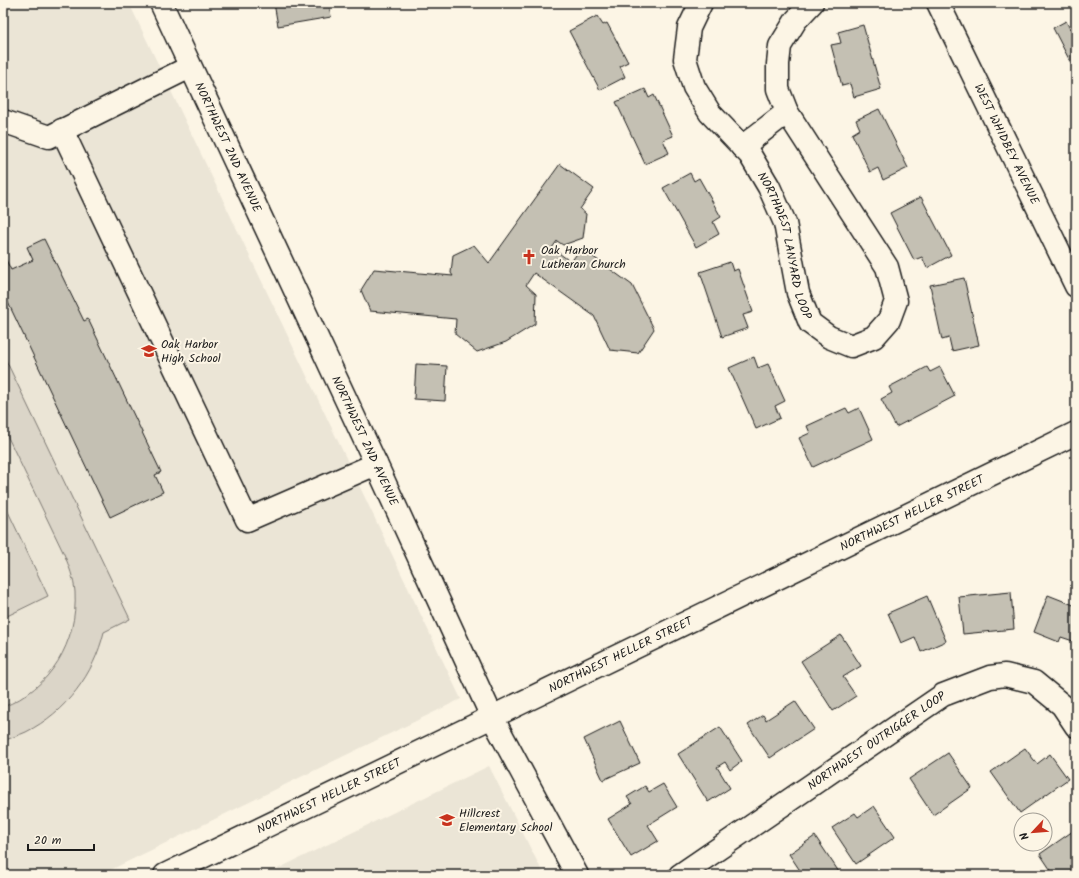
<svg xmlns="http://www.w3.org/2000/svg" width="1079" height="878" font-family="Kalam,sans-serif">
<rect width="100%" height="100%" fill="#fcf5e5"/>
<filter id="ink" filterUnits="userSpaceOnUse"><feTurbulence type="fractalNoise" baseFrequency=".025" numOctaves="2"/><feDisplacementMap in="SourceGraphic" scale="8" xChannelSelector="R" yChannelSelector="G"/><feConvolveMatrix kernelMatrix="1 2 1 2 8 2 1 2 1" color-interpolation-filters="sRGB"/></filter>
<g filter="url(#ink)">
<g fill="#ebe5d6">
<path d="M3 3H129L461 699 100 875H3Z"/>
<path d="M489 766 544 875H265Z"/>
</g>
<g fill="#dbd5c8" stroke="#7c7872">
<path d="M3 354 130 619 104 632C94 674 66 712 26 732 19 735 11 738 3 741V707C50 689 78 642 75 592 74 579 69 566 64 554L3 427Z"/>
<path d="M3 501 48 596 3 618Z"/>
</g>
<g fill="#c4c0b3" stroke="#1c1c1c">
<path d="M274 3H329L331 17 278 26Z"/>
<path d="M597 16 603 25 607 23 628 62 620 66 625 77 600 90 569 31Z"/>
<path d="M1066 21 1070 29 1076 26V68L1074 69 1053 28Z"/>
<path d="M863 25 881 89 854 97 850 84 842 86 831 45 841 43 838 32Z"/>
<path d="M645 89 649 98 654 95 673 136 663 140 669 153 645 164 616 102Z"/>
<path d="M879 109 908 168 883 180 878 168 870 172 852 134 860 129 856 120Z"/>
<path d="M560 164 594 189 580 209 586 214 583 238 563 245 557 241 552 248 571 262 581 248 632 285 654 329 638 353 610 350 594 316 534 273 526 285 536 294 535 324 506 342 477 352 455 334 456 319 370 311 361 290 374 269 453 276 451 273 453 255 474 245 489 263Z"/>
<path d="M690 173 694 181 699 178 721 217 713 222 719 234 696 247 663 188Z"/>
<path d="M921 197 951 255 927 268 922 257 914 260 890 213Z"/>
<path d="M44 239 84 321 88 319 161 472 155 475 163 492 110 517 3 292V261L6 260 11 270 33 260 27 247Z"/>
<path d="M730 262 733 271 738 269 753 312 743 315 748 328 722 337 700 272Z"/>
<path d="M964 278 979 345 952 351 949 338 942 340 930 285Z"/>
<path d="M754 357 758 368 768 364 785 401 775 406 780 418 756 429 729 368Z"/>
<path d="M416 364 447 366 445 401 414 399Z"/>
<path d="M927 367 930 372 940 367 955 396 896 427 881 399 892 393 889 387Z"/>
<path d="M846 408 849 413 859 408 873 439 813 467 799 438 810 433 807 426Z"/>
<path d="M1011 592 1014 629 963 634 959 597Z"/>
<path d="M1048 595 1076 606V642L1061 637 1059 642 1034 632Z"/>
<path d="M927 596 946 641 921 652 915 637 901 643 888 613Z"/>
<path d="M841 635 861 666 843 677 856 696 833 711 801 661Z"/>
<path d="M795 701 814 729 770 758 748 725 763 715 766 720Z"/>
<path d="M620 721 640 763 603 780 584 739Z"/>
<path d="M720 727 742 761 730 770 725 762 717 767 730 788 708 802 678 754Z"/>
<path d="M1025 748 1037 764 1050 754 1068 779 1020 813 991 772Z"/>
<path d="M948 753 972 788 933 815 909 779Z"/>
<path d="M663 784 677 807 648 825 658 841 631 857 608 819 632 804 627 797 645 786 649 792Z"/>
<path d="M874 806 895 837 856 864 832 828 855 813 858 817Z"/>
<path d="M1073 831 1076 835V875H1054L1040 854Z"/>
<path d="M815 836 841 875H803L789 854Z"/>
</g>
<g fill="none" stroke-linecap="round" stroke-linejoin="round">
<g stroke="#1c1c1c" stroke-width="25">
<g id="minor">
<path id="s1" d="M161 3 376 464 492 717 577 875"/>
<path id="s2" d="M701 3 689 28 685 59 694 87 710 113 750 155 769 187 785 223 798 293 810 323 829 337 851 346 874 337 889 320 896 301 887 267 787 112 778 89V64L780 46 796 20 812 3"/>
<path id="s3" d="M938 3 1076 286"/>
<path d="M3 121 49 137 190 67"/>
<path d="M62 130 247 520 376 464"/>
<path d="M742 147 787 112"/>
<path id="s4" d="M165 875 492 717 1076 433"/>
<path id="s5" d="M680 875 943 695 990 677 1005 675 1034 682 1062 705 1076 726"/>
</g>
</g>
<use href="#minor" stroke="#fcf5e5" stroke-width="22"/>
</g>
</g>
<defs>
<g id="church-bare" transform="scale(1.2)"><path d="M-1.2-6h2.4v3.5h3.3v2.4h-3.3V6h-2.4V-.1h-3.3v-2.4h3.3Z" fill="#c8321e" stroke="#fcf5e5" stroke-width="2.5" paint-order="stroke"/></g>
<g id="school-bare" transform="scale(1.2)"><path d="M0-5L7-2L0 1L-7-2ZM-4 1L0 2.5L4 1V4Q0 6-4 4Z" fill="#c8321e" stroke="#fcf5e5" stroke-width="2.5" paint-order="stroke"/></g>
</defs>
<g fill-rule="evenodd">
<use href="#church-bare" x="529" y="257"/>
<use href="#school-bare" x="149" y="351"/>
<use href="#school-bare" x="447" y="820"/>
</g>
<g text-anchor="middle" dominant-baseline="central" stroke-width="4" stroke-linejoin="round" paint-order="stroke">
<g font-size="12" fill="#1c1c1c" stroke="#fcf5e5">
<text stroke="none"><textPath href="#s3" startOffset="157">WEST WHIDBEY AVENUE</textPath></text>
<text stroke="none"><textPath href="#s1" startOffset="159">NORTHWEST 2ND AVENUE</textPath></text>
<text stroke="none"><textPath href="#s2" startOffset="275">NORTHWEST LANYARD LOOP</textPath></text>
<text stroke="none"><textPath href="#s1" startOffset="483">NORTHWEST 2ND AVENUE</textPath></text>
<text stroke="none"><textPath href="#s4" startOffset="830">NORTHWEST HELLER STREET</textPath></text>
<text stroke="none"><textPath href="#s4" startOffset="506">NORTHWEST HELLER STREET</textPath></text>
<text stroke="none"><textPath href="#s5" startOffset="238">NORTHWEST OUTRIGGER LOOP</textPath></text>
<text stroke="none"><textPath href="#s4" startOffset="182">NORTHWEST HELLER STREET</textPath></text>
</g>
<g font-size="12" fill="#1c1c1c" stroke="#fcf5e5" text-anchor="start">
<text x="541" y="250">Oak Harbor<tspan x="541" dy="14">Lutheran Church</tspan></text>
<text x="161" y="344">Oak Harbor<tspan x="161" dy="14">High School</tspan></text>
<text x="459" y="813">Hillcrest<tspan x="459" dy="14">Elementary School</tspan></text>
</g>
</g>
<rect width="1079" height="878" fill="none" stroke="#fcf5e5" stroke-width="16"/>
<rect x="8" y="8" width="1063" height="862" fill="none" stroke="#1c1c1c" stroke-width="1.5" filter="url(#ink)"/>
<g transform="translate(1033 832) rotate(244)"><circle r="19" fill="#fcf5e5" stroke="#a29e95"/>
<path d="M0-3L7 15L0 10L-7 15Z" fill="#c8321e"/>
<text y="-6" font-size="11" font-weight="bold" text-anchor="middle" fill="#1c1c1c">N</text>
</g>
<path d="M28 844v6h66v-6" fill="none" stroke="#1c1c1c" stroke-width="2"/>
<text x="34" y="844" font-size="12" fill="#1c1c1c" stroke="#fcf5e5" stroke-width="3" paint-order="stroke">20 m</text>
</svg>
